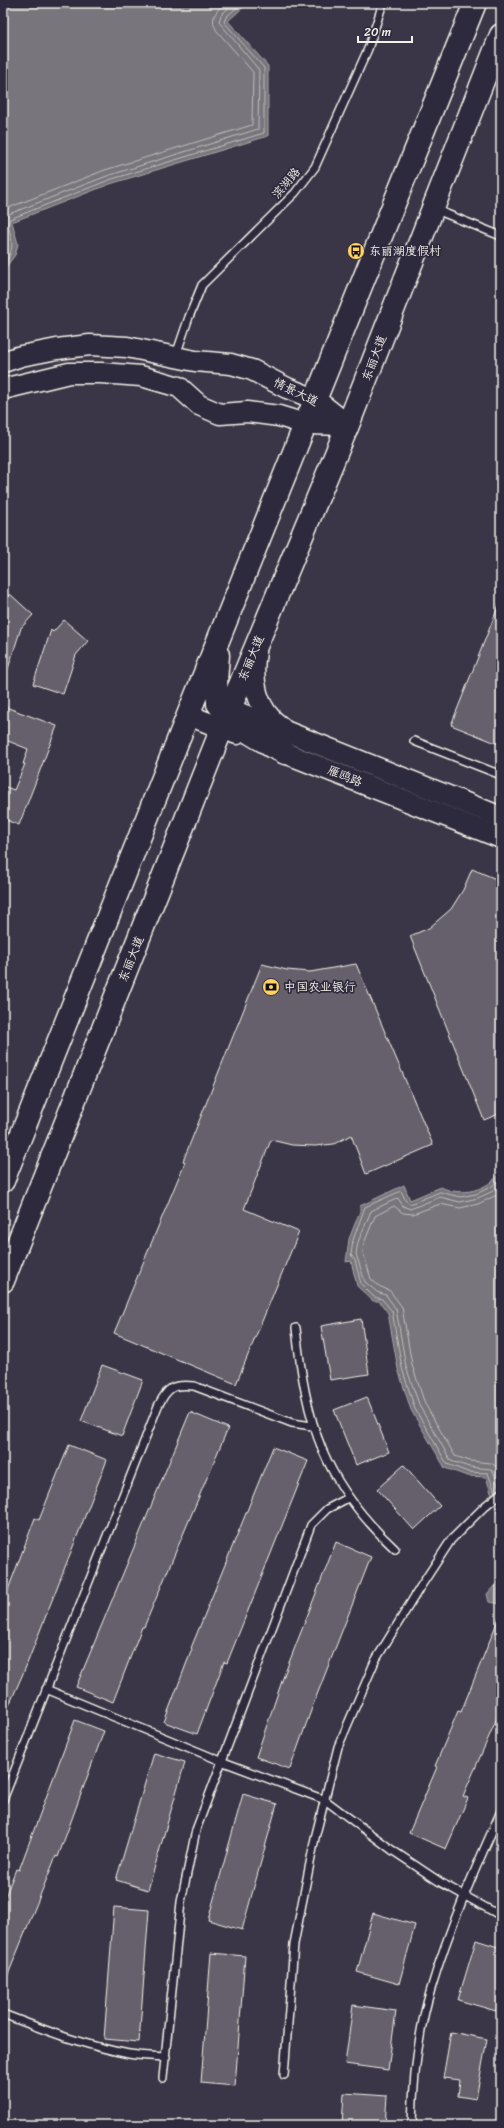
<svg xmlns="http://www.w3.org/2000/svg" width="504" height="2128" font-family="Sriracha,'LXGW WenKai TC',sans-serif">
<rect width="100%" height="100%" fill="#3b3647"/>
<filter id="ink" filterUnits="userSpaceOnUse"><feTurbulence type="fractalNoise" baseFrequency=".025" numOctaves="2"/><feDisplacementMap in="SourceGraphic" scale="8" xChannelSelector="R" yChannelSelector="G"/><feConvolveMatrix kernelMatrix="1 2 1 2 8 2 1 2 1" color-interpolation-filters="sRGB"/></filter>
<g filter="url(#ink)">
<g fill="#78747b" stroke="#aaa6a7">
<path d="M3 3H248L228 21 268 66V136L110 184 12 222 18 244 15 255 3 271Z"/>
<path d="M501 1172V1524L486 1477 467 1476 445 1468 411 1410 398 1369 388 1313 379 1301H373L357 1286 351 1261 346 1262 349 1239 360 1211V1206L404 1185 410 1200 441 1187C461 1197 487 1191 501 1172Z"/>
<path d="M501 1578V1604L489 1602 487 1594Z"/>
</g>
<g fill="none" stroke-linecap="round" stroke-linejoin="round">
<g stroke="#c2bfbc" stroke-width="1">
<path d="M3 210 105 170 252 125 253 72 217 31C209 19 216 11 225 3"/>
<path d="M3 221 9 214 107 176 258 129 259 70 219 22 221 15 234 3"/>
<path d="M3 267C15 248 13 244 8 224L10 219 109 180 264 133V68L224 22 226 17 242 3"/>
<path d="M501 1193 478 1204 460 1208 440 1204 413 1214 403 1213 394 1206 375 1216 364 1243 363 1252 371 1279 379 1286 390 1291 402 1307 412 1365 425 1404 455 1456 470 1461 491 1463 497 1467 501 1474"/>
<path d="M499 1489 494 1473 491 1469 469 1467 451 1461 420 1407 406 1367 396 1309 386 1295 377 1292 365 1282 356 1254 358 1242 371 1211 398 1198 403 1206 410 1209 440 1197 460 1202 478 1198 493 1191 501 1185"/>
<path d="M495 1492 488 1473 468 1472 447 1464 415 1409 402 1368 392 1311 382 1299 374 1297 361 1284 355 1260 351 1255 353 1240 365 1207 401 1191 406 1201 410 1204 440 1192 460 1197 476 1194 491 1187 501 1178"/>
</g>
</g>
<g fill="#65616c" stroke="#f4f1e8">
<path d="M10 594 33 615 21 628 6 675H3V602Z"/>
<path d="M500 602 501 603V745L451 725Z"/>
<path d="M64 620 88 641 76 655 63 694 33 684 51 630 53 632Z"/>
<path d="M3 706 57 726 19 825 3 819V786L14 790 25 764H23L28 749 3 739Z"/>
<path d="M472 869 501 881V1113L484 1120 410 936 429 928 451 909 463 890Z"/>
<path d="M262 964 287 970 310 972 356 964 433 1145 366 1174 351 1135 334 1144 315 1146 292 1145 271 1140 244 1209 299 1232 236 1384 114 1333 185 1162 183 1161Z"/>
<path d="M361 1319 369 1374 330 1380 321 1326Z"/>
<path d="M102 1365 143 1380 122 1436 81 1421Z"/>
<path d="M367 1397 389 1452 356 1465 334 1410Z"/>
<path d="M190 1412 228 1428 144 1627H142L113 1702 76 1687Z"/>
<path d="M69 1445 107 1460 25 1669 3 1719V1603L35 1518 39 1520Z"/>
<path d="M273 1447 308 1461 227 1663 224 1662 197 1734 164 1722 192 1649 191 1648Z"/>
<path d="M404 1465 440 1506 414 1530 377 1489Z"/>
<path d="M336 1542 371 1557 313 1705 290 1769 256 1757 283 1678Z"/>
<path d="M500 1615 501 1709 463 1796 468 1798 446 1849 409 1833 437 1767 435 1766 458 1711 461 1712Z"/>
<path d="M75 1720 104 1731 58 1857 56 1856 3 1987V1902L16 1869 19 1870Z"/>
<path d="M154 1753 185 1762 148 1890 116 1880Z"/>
<path d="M243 1794 277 1804 242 1930 208 1920Z"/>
<path d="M114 1907 149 1910 139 2042 104 2039Z"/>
<path d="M373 1913 415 1925 399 1984 357 1972Z"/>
<path d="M476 1940 501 1948V1993L496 2011 458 2000Z"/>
<path d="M211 1953 245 1956 235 2086 201 2083Z"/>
<path d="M353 2005 396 2011 388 2070 345 2064Z"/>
<path d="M451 2032 487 2039 476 2099 458 2096 460 2080 443 2078Z"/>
<path d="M344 2093 387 2096 385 2125H342Z"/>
</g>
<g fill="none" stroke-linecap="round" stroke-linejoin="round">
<g stroke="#f4f1e8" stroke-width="10">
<g id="lane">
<path d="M434 209 501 236"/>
<path d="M176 355 189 317 202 285 295 193 315 167 368 49 383 3"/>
<path d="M414 741 501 775"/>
<path d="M296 1328C306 1424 323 1482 395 1549"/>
<path d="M46 1689 221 1761 325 1800 392 1850 440 1882 501 1916"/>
<path d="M3 1800 158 1406C168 1387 172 1384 194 1386L292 1423 312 1426"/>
<path d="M3 2014C44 2030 86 2046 129 2054 141 2056 154 2056 166 2057"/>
<path d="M284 2075 294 1944 315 1838 338 1747 375 1661 419 1589 451 1540 485 1506 501 1493"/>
<path d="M163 2078 181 1902 196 1830 311 1525 327 1509 348 1498"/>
<path d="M412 2125C413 2081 418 2032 431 1989 449 1928 475 1869 501 1811"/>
</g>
</g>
<g stroke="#f4f1e8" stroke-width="23">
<g id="secondary">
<path d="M3 362 21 356 57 349 90 345 127 347 195 361 231 364 252 370 287 388 315 399 348 425"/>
<path d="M3 389 69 373H101L141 376 179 387 199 405 220 414 247 412 279 416 305 424 348 425"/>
<path d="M256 652C251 680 256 710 281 727"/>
<path d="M217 704 501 817"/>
<path d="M188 715 237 734"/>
<path d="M270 747 501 838"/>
</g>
</g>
<g stroke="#f4f1e8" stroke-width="25">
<g id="highway">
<path d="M218 655C217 671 214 689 219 704 226 723 268 743 285 753"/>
<path d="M3 1181 188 715 475 3"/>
<path d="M3 1281 222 728 348 425 501 35"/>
</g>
</g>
<use href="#lane" stroke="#2f2a3d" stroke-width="7"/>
<use href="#secondary" stroke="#2f2a3d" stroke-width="20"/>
<use href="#highway" stroke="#2f2a3d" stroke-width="22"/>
</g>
</g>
<defs>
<g id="bus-disc" transform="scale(0.9)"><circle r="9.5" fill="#ffd166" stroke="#2f2a3d"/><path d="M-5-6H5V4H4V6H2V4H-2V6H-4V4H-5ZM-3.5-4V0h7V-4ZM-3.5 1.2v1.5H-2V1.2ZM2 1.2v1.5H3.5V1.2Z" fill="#111"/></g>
<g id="bank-disc" transform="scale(0.9)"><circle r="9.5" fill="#ffd166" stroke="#2f2a3d"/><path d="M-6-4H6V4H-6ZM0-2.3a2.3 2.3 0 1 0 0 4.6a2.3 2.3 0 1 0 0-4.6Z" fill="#111"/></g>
</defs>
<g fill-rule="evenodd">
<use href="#bus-disc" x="356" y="251"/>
<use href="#bank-disc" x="271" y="987"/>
</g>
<g text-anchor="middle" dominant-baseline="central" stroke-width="3.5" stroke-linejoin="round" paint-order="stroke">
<g font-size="12" fill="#f4f1e8" stroke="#2f2a3d">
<text transform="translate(286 183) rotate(-50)">滨湖路</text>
<text transform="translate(374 358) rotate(-69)">东丽大道</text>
<text transform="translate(296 392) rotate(26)">情景大道</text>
<text transform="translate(251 658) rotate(-67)">东丽大道</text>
<text transform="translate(345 776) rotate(22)">雁鸥路</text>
<text transform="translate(131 959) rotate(-68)">东丽大道</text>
</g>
<g font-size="12" fill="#f4f1e8" stroke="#2f2a3d" text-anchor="start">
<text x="369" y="251">东丽湖度假村</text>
<text x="284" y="987">中国农业银行</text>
</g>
</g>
<rect width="504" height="2128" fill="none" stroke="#2f2a3d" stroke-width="16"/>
<rect x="8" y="8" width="488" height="2112" fill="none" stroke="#f4f1e8" stroke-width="1.5" filter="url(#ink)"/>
<path d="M358 36v6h54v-6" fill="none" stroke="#f4f1e8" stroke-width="2"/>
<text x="364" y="36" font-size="12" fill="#f4f1e8" stroke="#2f2a3d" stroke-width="3" paint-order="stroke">20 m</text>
</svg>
